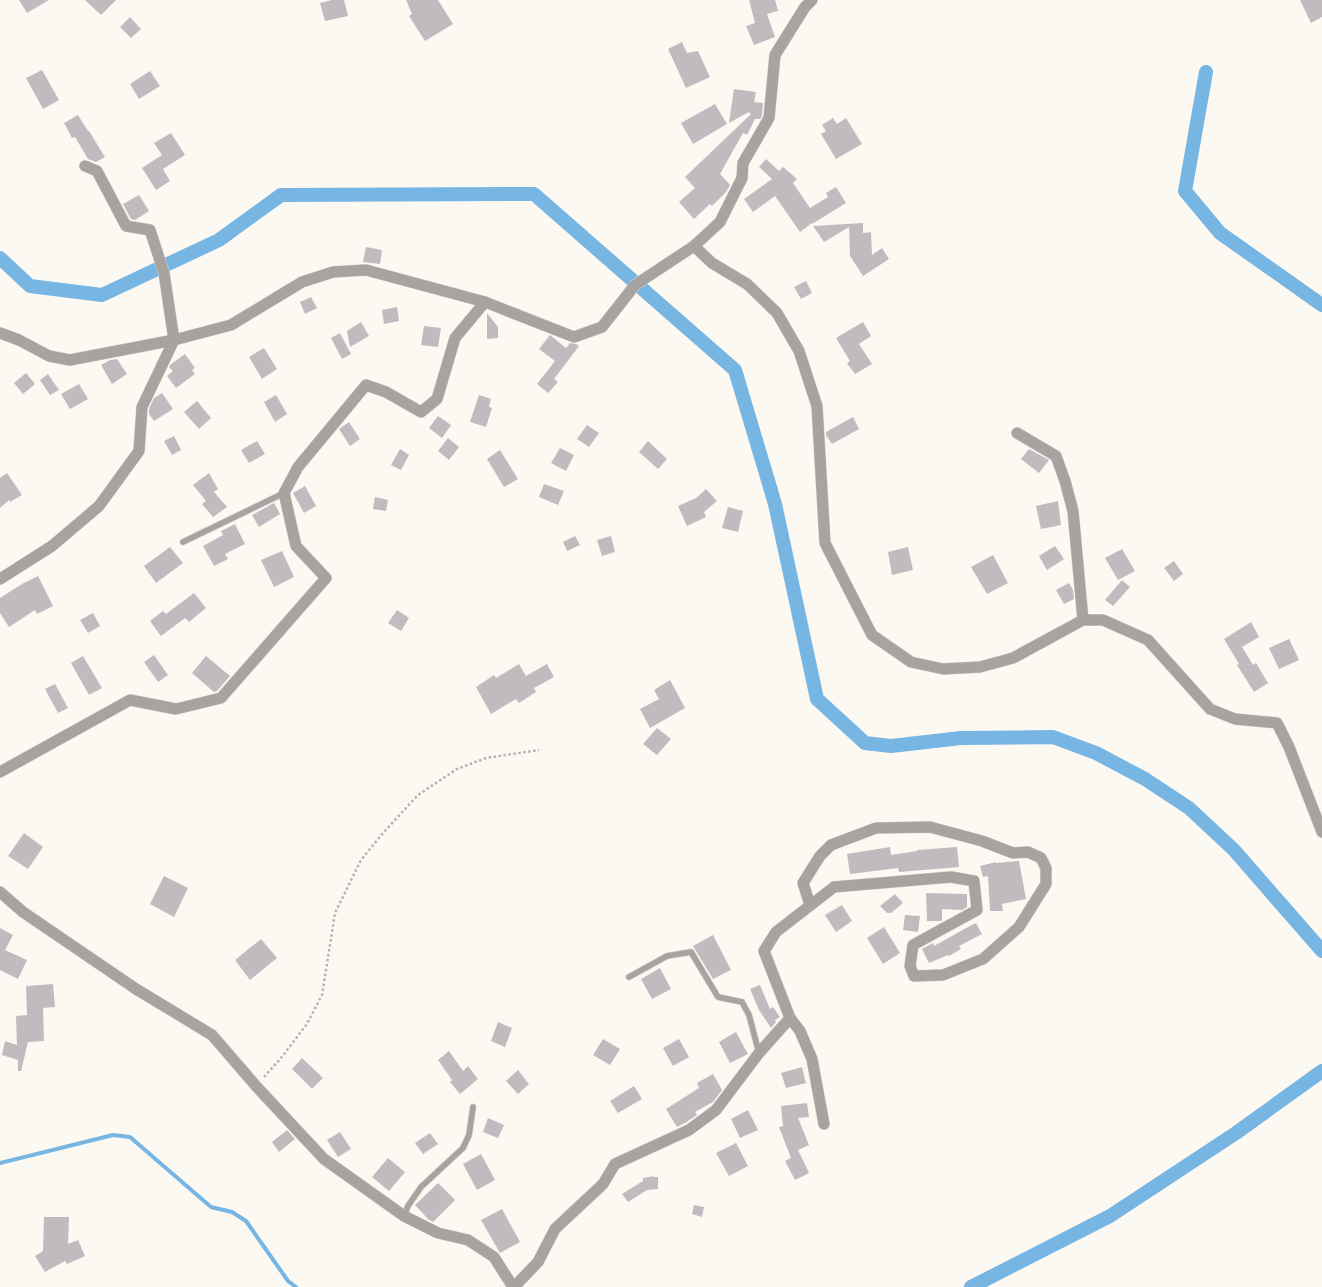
<svg xmlns="http://www.w3.org/2000/svg" width="1322" height="1287" font-family="'Varela Round',sans-serif">
<rect width="100%" height="100%" fill="#fcf9f3"/>
<g fill="none" stroke-linecap="round" stroke-linejoin="round">
<path stroke="#77b5e3" stroke-width="4" d="M0 1163 113 1135 130 1137 211 1207 232 1212 246 1221 288 1281 296 1287"/>
<g stroke="#77b5e3" stroke-width="14">
<path d="M1206 72 1185 191 1220 233 1322 305"/>
<path d="M0 258 30 286 102 295 219 240 281 195 534 194 735 370 775 504 817 699 865 743 891 746 961 738 1053 737 1096 753 1145 779 1189 808 1234 850 1322 951"/>
<path d="M971 1287 1110 1216 1236 1133 1322 1071"/>
</g>
</g>
<g fill="#c1bbbf">
<path d="M19 0H49L27 13Z"/>
<path d="M85 0H116L101 15Z"/>
<path d="M332 0H344L348 16 325 21 320 3Z"/>
<path d="M406 0H438L453 24 425 41 409 16 412 14Z"/>
<path d="M749 0H775L778 11 767 14 775 37 754 45 746 26 755 23Z"/>
<path d="M1300 0H1322V17L1311 23Z"/>
<path d="M130 17 141 29 131 38 120 27Z"/>
<path d="M682 42 687 53 698 51 710 77 686 88 668 49Z"/>
<path d="M42 70 59 100 43 109 26 78Z"/>
<path d="M150 71 160 86 139 99 130 84Z"/>
<path d="M734 89 756 92 754 102 763 103 762 116 760 119H755L747 135 743 133 720 174 730 185 726 192 712 206 710 204 694 219 679 202 695 188 685 177 751 114 749 112 729 123Z"/>
<path d="M715 104 727 124 693 144 681 123Z"/>
<path d="M78 115 88 131H89L105 157 96 162 88 159 75 137 72 138 64 123Z"/>
<path d="M833 118 837 124 846 118 862 144 836 159 821 134 826 131 822 125Z"/>
<path d="M171 133 185 155 163 169 170 181 156 190 142 168 162 155 154 143Z"/>
<path d="M766 159 779 171 783 167 797 179 793 183 810 208 828 197 826 193 836 187 846 203 812 224V223L800 232 775 196 753 212 744 199 772 179 759 167Z"/>
<path d="M139 195 149 211 135 220 131 219 123 204Z"/>
<path d="M863 223V233L871 232 872 255 882 248 889 259 863 276 850 256 849 227 824 242 813 226Z"/>
<path d="M366 247 382 250 380 264 363 262Z"/>
<path d="M806 281 812 293 801 299 794 287Z"/>
<path d="M311 297 317 308 305 314 300 302Z"/>
<path d="M397 307 399 321 384 324 382 310Z"/>
<path d="M487 313 498 327V338L487 339Z"/>
<path d="M361 322 369 336 350 347 347 331Z"/>
<path d="M863 322 871 336 859 344 872 364 855 374 847 363 850 361 836 338Z"/>
<path d="M424 326 441 328 438 347 421 345Z"/>
<path d="M340 333 351 354 342 359 331 338Z"/>
<path d="M550 335 566 348 570 343 576 344 579 346 554 379 558 382 548 393 537 384 555 361 539 349Z"/>
<path d="M264 348 277 369 262 379 249 357Z"/>
<path d="M185 354 195 368 192 370 195 374 176 388 167 376 173 371 169 367 170 365Z"/>
<path d="M117 359 127 374 112 384 101 365 110 360Z"/>
<path d="M26 373 35 384 23 394 14 383Z"/>
<path d="M48 374 59 390 50 395 40 380Z"/>
<path d="M79 384 88 399 70 409 61 394Z"/>
<path d="M162 393 173 409 154 421 149 414V409L154 398Z"/>
<path d="M276 395 287 414 275 422 264 402Z"/>
<path d="M479 395 491 399 489 407 492 408 486 427 470 422Z"/>
<path d="M197 401 211 418 199 429 184 412Z"/>
<path d="M438 416 451 425 442 438 429 428Z"/>
<path d="M853 417 859 429 832 444 826 435V432Z"/>
<path d="M349 422 360 439 350 446 339 429Z"/>
<path d="M587 425 599 433 589 447 577 439Z"/>
<path d="M174 436 181 450 172 455 164 441Z"/>
<path d="M448 438 459 447 449 460 438 451Z"/>
<path d="M257 441 265 454 249 463 241 450Z"/>
<path d="M648 441 667 459 658 469 639 452Z"/>
<path d="M560 448 574 455 566 471 551 463Z"/>
<path d="M400 449 409 455 401 470 391 465Z"/>
<path d="M1029 449 1049 460 1039 473 1021 459Z"/>
<path d="M500 450 518 479 504 487 487 459Z"/>
<path d="M7 473 22 495 10 502 9 500 0 508V478Z"/>
<path d="M209 473 218 489 214 492 227 507 213 517 202 504 206 501 193 485Z"/>
<path d="M544 484 564 491 558 505 539 497Z"/>
<path d="M305 486 316 506 304 513 293 493Z"/>
<path d="M706 489 717 501 704 512 706 517 687 526 678 506 696 498Z"/>
<path d="M375 497 388 500 386 511 373 509Z"/>
<path d="M1058 501 1061 525 1041 529 1036 506Z"/>
<path d="M274 503 280 514 259 527 252 515Z"/>
<path d="M728 507 743 511 738 532 722 528Z"/>
<path d="M235 524 245 544 225 554 228 559 214 566 203 546 223 535 221 531Z"/>
<path d="M575 536 580 545 567 551 563 542Z"/>
<path d="M611 536 615 552 602 556 597 540Z"/>
<path d="M1055 546 1064 559 1047 570 1039 556Z"/>
<path d="M170 547 183 563 156 583 144 566Z"/>
<path d="M908 547 913 570 892 575 888 552Z"/>
<path d="M1122 549 1135 571 1118 580 1105 558Z"/>
<path d="M282 551 294 577 274 587 261 560Z"/>
<path d="M993 555 1008 583 987 594 971 567Z"/>
<path d="M1174 561 1183 574 1174 581 1164 568Z"/>
<path d="M38 576 53 606 37 614 35 610 9 627 0 613V598L22 584Z"/>
<path d="M1122 580 1130 587 1113 606 1105 600Z"/>
<path d="M1069 583 1073 590 1074 599 1064 604 1056 590Z"/>
<path d="M194 593 206 608 189 622 185 618 161 636 150 621 163 611 166 614Z"/>
<path d="M397 610 409 618 401 631 388 623Z"/>
<path d="M93 613 100 626 88 633 80 620Z"/>
<path d="M1251 622 1259 637 1242 647 1253 665 1256 663 1268 683 1254 692 1237 665 1239 664 1224 639Z"/>
<path d="M1289 639 1299 660 1279 669 1269 648Z"/>
<path d="M154 655 168 675 158 682 144 662Z"/>
<path d="M83 656 102 688 89 695 71 663Z"/>
<path d="M206 656 230 676 217 691 214 692 192 673Z"/>
<path d="M519 664 526 676 547 664 554 677 534 688 536 692 519 703 516 699 491 714 476 687 494 675 496 678Z"/>
<path d="M670 680 685 708 650 728 640 709 659 699 654 690Z"/>
<path d="M55 684 68 708 58 713 45 689Z"/>
<path d="M657 728 671 739 657 755 643 744Z"/>
<path d="M24 833 43 847 28 869 8 856Z"/>
<path d="M890 847 891 855 917 851V850L957 847 959 867 899 872 898 868 850 874 847 854Z"/>
<path d="M1019 861 1026 899 1002 904 1003 911H990L988 876 983 877 980 866 996 862V863Z"/>
<path d="M164 876 188 888 174 917 150 904Z"/>
<path d="M926 893 967 894V907L962 910 942 909V921H927Z"/>
<path d="M895 894 903 903 891 913H887L880 906Z"/>
<path d="M842 905 852 921 836 932 825 915Z"/>
<path d="M905 915 920 916 918 932 903 930Z"/>
<path d="M976 923 982 934 959 946 961 949 949 956 948 955 929 963 922 949 933 943 934 946 968 927Z"/>
<path d="M884 927 900 953 883 964 867 938Z"/>
<path d="M0 928 13 935 5 950 27 960 18 979 0 970Z"/>
<path d="M713 935 731 970 713 979 693 946Z"/>
<path d="M261 939 277 958 250 980 235 960Z"/>
<path d="M660 968 671 989 652 999 641 979Z"/>
<path d="M53 984 55 1007 43 1008 44 1041 28 1042 21 1071H18V1060L2 1055 5 1041 17 1045 16 1016 27 1015 26 986Z"/>
<path d="M760 985 770 1009 773 1007 780 1017 775 1020 776 1022 771 1028 759 1010 750 989Z"/>
<path d="M498 1022 512 1028 505 1047 491 1041Z"/>
<path d="M736 1032 748 1054 730 1063 719 1042Z"/>
<path d="M603 1039 620 1049 610 1065 593 1055Z"/>
<path d="M679 1039 689 1057 673 1066 663 1048Z"/>
<path d="M449 1051 463 1071 468 1066 478 1079 460 1094 450 1082 452 1080 438 1060Z"/>
<path d="M302 1058 323 1078 312 1089 292 1069Z"/>
<path d="M802 1067 806 1083 786 1088 781 1073Z"/>
<path d="M518 1070 529 1084 518 1094 506 1081Z"/>
<path d="M713 1074 722 1090 713 1102 695 1112 697 1115 685 1123 677 1127 666 1109 699 1088 697 1083Z"/>
<path d="M634 1086 642 1099 618 1113 610 1101Z"/>
<path d="M807 1103 809 1117 798 1118 809 1145 798 1150 809 1173 795 1180 785 1161 791 1158 779 1127 783 1126 781 1106Z"/>
<path d="M748 1110 758 1130 740 1138 731 1119Z"/>
<path d="M488 1118 504 1125 498 1138 483 1132Z"/>
<path d="M287 1130 295 1139 279 1152 272 1142Z"/>
<path d="M340 1132 351 1149 338 1157 327 1140Z"/>
<path d="M430 1133 438 1144 423 1154 415 1143Z"/>
<path d="M736 1143 748 1166 729 1176 716 1153Z"/>
<path d="M481 1154 495 1180 477 1190 463 1164Z"/>
<path d="M388 1158 405 1172 389 1191 372 1177Z"/>
<path d="M652 1176 653 1177H658V1189L647 1190 628 1202 622 1194 643 1181V1178L649 1177Z"/>
<path d="M438 1183 455 1200 433 1222 429 1220 415 1205Z"/>
<path d="M694 1205 704 1207 702 1217 692 1214Z"/>
<path d="M502 1209 520 1242 500 1253 481 1220Z"/>
<path d="M44 1217H69L68 1244 78 1240 85 1256 67 1264 65 1261 45 1272 35 1256 43 1251Z"/>
</g>
<g fill="none" stroke-linecap="round" stroke-linejoin="round">
<g stroke="#d8d6d0" stroke-width="7">
<g id="lane">
<path d="M183 542 284 493"/>
<path d="M629 977 667 956 691 952 718 997 742 1002 749 1015 759 1053"/>
<path d="M404 1216 408 1206 421 1187 463 1148 469 1135 473 1107"/>
</g>
</g>
<g stroke="#d8d6d0" stroke-width="12">
<g id="street">
<path d="M694 246 712 263 747 284 777 313 799 351 817 406 825 543 872 635 911 662 943 669 980 667 1013 658 1083 620H1103L1148 640 1210 709 1235 719 1277 723 1289 747 1322 832"/>
<path d="M0 333 19 340 49 356 70 360 174 340 231 325 302 282 333 272 366 270 485 302"/>
<path d="M1017 433 1056 456 1065 481 1073 511 1083 620"/>
<path d="M0 579 52 546 99 506 139 451 142 407 174 340 164 273 150 230 126 226 97 171 85 166"/>
<path d="M0 772 130 700 176 709 221 698 326 578 296 546 284 493 298 467 366 385 386 392 421 412 437 399 455 338 485 302 574 337 602 327 635 285 694 246 720 222 742 178 743 163 769 118 775 55 805 7 812 0"/>
<path d="M0 892 23 912 136 989 212 1035 256 1086 324 1159 404 1216 438 1233 468 1240 494 1257 513 1287"/>
<path d="M790 1018 800 1031 812 1059 824 1124"/>
<path d="M514 1287 538 1262 555 1229 603 1184 615 1164 689 1130 716 1110 759 1053 790 1018 764 951 776 932 834 887 951 877 974 881 977 910 913 945 910 966 914 976 943 975 983 959 1019 927 1046 884V868L1041 858 1028 852 1013 853 982 841 930 827 876 828 831 845 820 856 803 883 810 905"/>
</g>
</g>
<path stroke="#b6b3ae" stroke-width="2.5" stroke-dasharray="2.5 2.5" stroke-linecap="butt" d="M264 1077 281 1058 307 1024 322 995 335 913 361 860 383 833 418 795 457 769 486 758 539 750"/>
<use href="#lane" stroke="#a6a3a1" stroke-width="5.5"/>
<use href="#street" stroke="#a6a3a1" stroke-width="11"/>
</g>
</svg>
